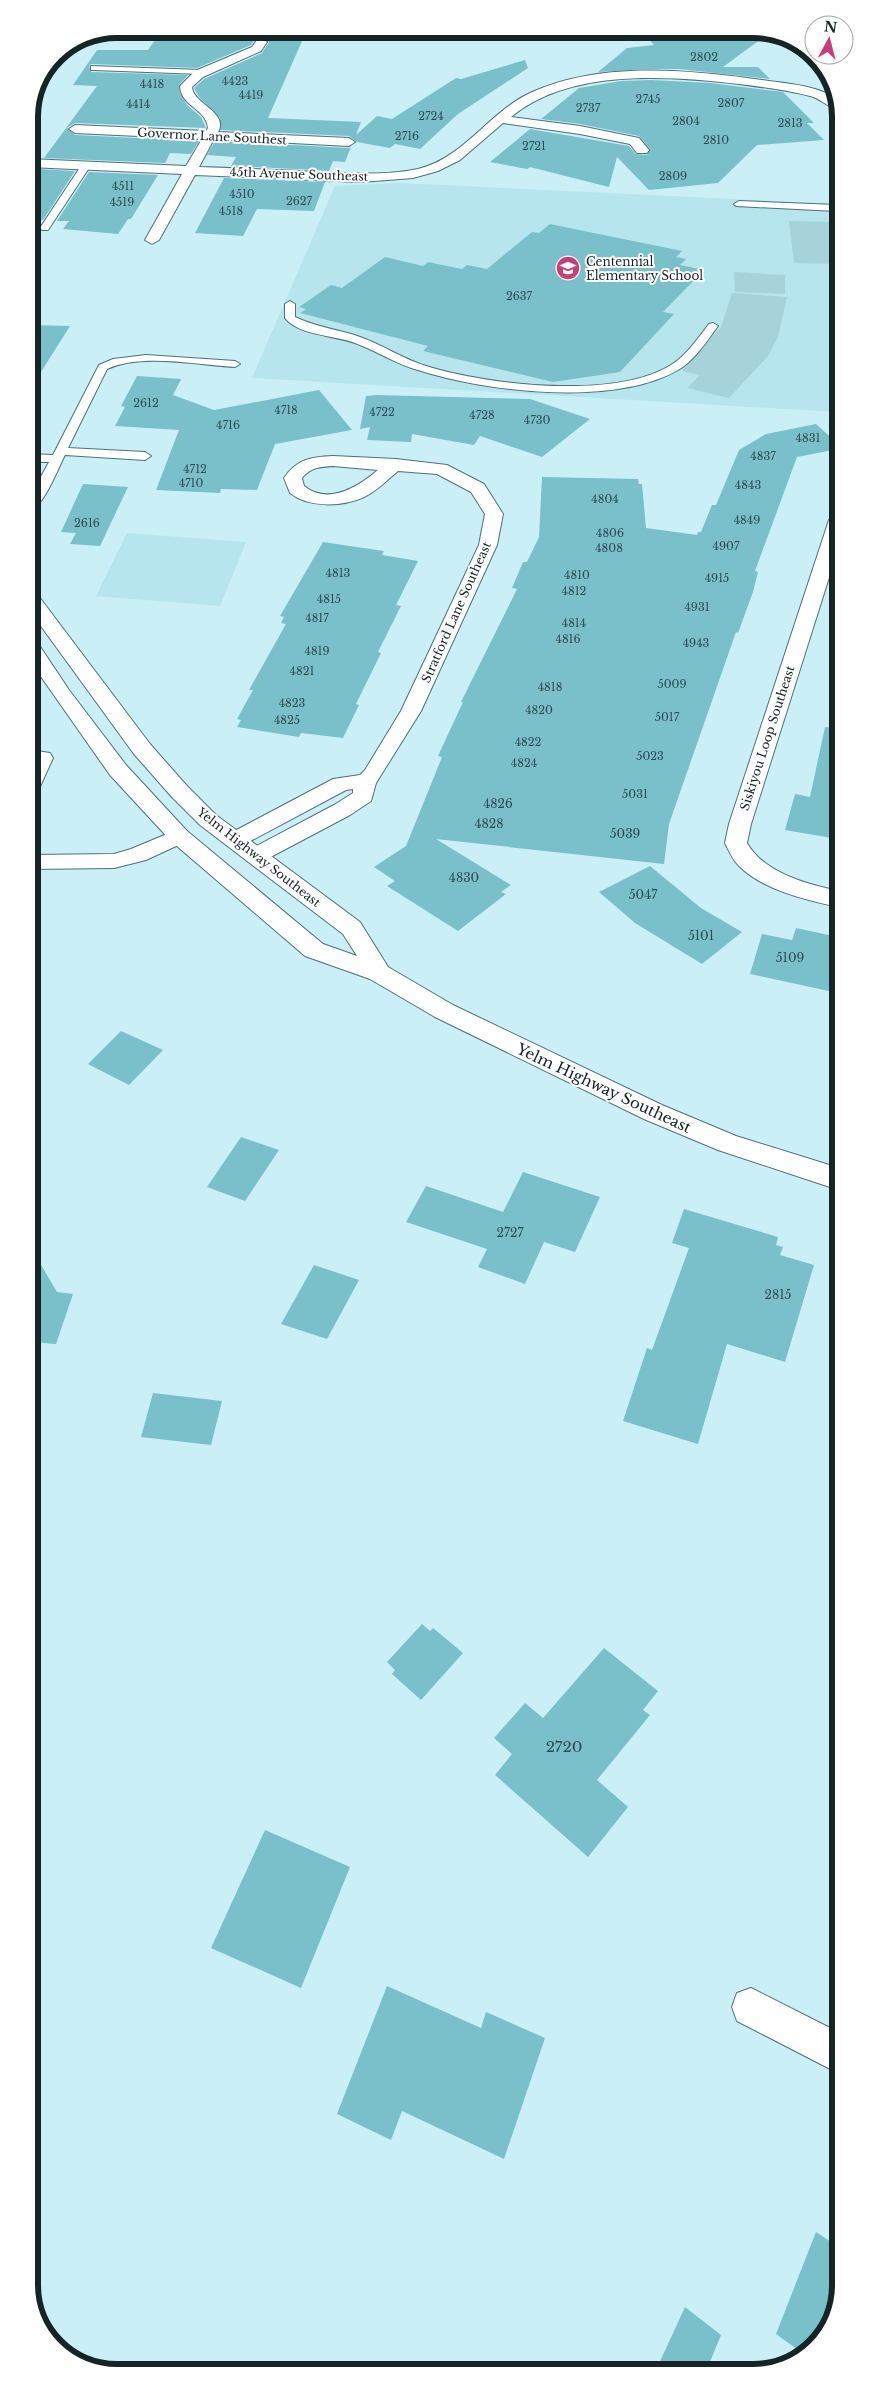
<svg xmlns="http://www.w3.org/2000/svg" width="869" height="2401" font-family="'Libre Baskerville',serif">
<rect width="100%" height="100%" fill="#caeff6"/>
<g fill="#b6e5ed">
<path d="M400 183 837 204 838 412 252 378 335 186Z"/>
<path d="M127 533 246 542 220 606 96 596Z"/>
</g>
<g fill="#a6d3da">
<path d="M789 221 837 222V264L794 263Z"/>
<path d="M734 272 785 275V294L735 292Z"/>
<path d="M732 293 787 297 778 337 768 356 729 398 687 388 700 375 682 371 721 327Z"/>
</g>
<g fill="#7ac0cb">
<path d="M639 29H758L769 33 723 67H758L770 79 679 69H648L598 72 627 48 654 45Z"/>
<path d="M160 33 303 39 268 118 361 122 356 135 377 116 392 119 456 78 461 79 525 60 528 68 458 114 420 149 395 144 390 148 357 142 349 136 220 130V118L199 97 194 88 204 79 262 53 269 42 262 37 255 39 251 45 197 68 91 64 89 66 91 72 188 75 179 85 180 93 187 105 201 117 206 128 75 123 67 128 75 135 199 141 191 154 170 153 165 163 44 158 97 86 73 85 97 50H148Z"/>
<path d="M651 80 711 83 783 92 814 123H807L824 140 757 145 718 183 649 190 617 157 609 187 530 167 527 169 490 162 530 129 629 146 636 154 647 155 650 149 639 136 580 124 541 119 579 88 621 81Z"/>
<path d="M215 141 349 148 351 147 345 162 333 161 329 171 316 170 231 166 236 157 207 155Z"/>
<path d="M36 169 75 171 43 220 29 219V178Z"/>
<path d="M89 172 158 175 131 219H128L118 234 63 229 69 221H57Z"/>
<path d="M224 178 325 182 314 211 257 209 243 236 195 233Z"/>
<path d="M550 224 682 251 676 257 686 259 680 265 704 270 663 312 674 314 620 372 553 382 423 351 428 346 300 313 306 309 299 307 331 285 342 288 385 257 423 266 428 262 462 269 467 265 487 269 532 232 539 233Z"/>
<path d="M29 325 70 326 29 391Z"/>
<path d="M137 376 181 379 173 395 214 410 319 390 352 430 275 444 257 490 221 489 220 493 156 490 179 430 115 426 125 407 121 406Z"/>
<path d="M376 395 530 399 590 419 542 457 480 436 474 445 412 434 411 442 367 440 370 427 360 429 366 396Z"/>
<path d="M816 424 838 444V449L797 457 755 571 758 572 753 592 738 633 736 632 669 824 664 864 436 839 511 885 501 892 506 894 458 931 387 886 395 881 374 867 406 846 442 757 438 756 463 702H461L517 589 512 588 523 562H527L539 537 542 477 638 479 639 484H642L646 528 697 535 698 532H701L712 505H716L739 450 766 434Z"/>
<path d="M83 484 128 487 100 546 70 544 76 533 61 532Z"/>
<path d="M323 542 384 551 382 555 418 561 396 605 401 606 378 652 381 653 356 704 359 705 343 738 301 733 299 737 237 727 241 720 237 719 253 690H249L286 624 281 623 284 617 280 616Z"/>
<path d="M825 727 838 728V839L785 830 795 794 810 797Z"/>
<path d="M650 866 701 908 742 932 702 964 635 923 599 892Z"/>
<path d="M796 928 838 937V993L750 974 762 934 792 940Z"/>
<path d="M121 1031 163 1050 129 1085 88 1064Z"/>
<path d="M241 1137 279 1150 245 1201 207 1187Z"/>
<path d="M523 1172 600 1197 575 1252 544 1242 525 1284 478 1267 487 1249 406 1222 426 1186 503 1212Z"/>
<path d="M684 1209 778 1237 776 1245 783 1247 780 1255 814 1265 785 1362 727 1344 698 1444 623 1421 647 1348 652 1350 689 1248 672 1243Z"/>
<path d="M30 1246 57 1292 73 1294 56 1344 31 1342Z"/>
<path d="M314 1265 359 1280 327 1339 281 1324Z"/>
<path d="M153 1393 222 1401 211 1445 141 1437Z"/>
<path d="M422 1624 430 1631 433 1628 463 1653 421 1700 392 1674 395 1670 387 1662Z"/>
<path d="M604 1648 658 1691 643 1710 650 1715 597 1780 628 1807 588 1857 495 1775 512 1754 494 1738 525 1703 543 1718Z"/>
<path d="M265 1830 350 1867 301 1988 211 1948Z"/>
<path d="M387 1986 481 2028 486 2012 545 2038 504 2159 402 2111 391 2140 337 2114Z"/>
<path d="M816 2232 840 2248V2284L822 2338 801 2352 776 2334Z"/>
<path d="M685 2307 721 2335 707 2369 656 2370Z"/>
</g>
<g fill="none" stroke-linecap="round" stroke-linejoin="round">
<g stroke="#4f7177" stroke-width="2">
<g id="lane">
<path d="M91 66 201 70 205 72 201 74 94 70H91Z"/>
<path d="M83 163 91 165 48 230H42L40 228Z"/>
<path d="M739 201 837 205V211L736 206 734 204Z"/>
<path d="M290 301 295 304V317L302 320C321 328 341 330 360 337 383 345 403 359 426 366 487 385 615 400 671 365 686 356 698 338 709 324L713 323 718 326C707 341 694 361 678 370 614 407 486 392 418 370 396 364 377 351 355 343 334 335 300 336 285 318V304Z"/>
<path d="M146 355 235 361 240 364 235 367C198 365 142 353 107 369L68 448 145 452 151 456 145 460 65 455C58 468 44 507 29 511V499L49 462H29V454L53 455 99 365 113 359Z"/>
</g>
</g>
<g stroke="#4f7177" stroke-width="2">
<g id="street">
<path d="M261 39 267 42 261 51 203 77 192 87C193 104 229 112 218 132L349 138 355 142 349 146 214 139 199 167C238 168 277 170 316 172 350 173 385 176 418 169 464 158 489 112 530 93 602 60 692 70 769 81 791 84 818 86 837 99V109C827 107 820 98 810 96 787 90 762 87 739 84 668 76 570 68 511 117L580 126 634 137 639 138 649 150 647 153H637L630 144 580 134 503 123 460 160 438 171 413 178 361 182 195 175 159 240 152 244 145 240 182 174 29 167V159L186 166 202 139 75 133 69 129 75 125 206 131 208 128C206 108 181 107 180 86L195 71 252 47 257 40Z"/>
<path d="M333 456 396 459 447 465 484 484 503 514 497 545 421 711 376 783 371 801 350 815 263 861 255 863 247 861 244 856 247 851 334 805 353 793V789L346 790 243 845 235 847 227 845 224 840 227 835 333 779 360 775 365 770 401 711 479 545 485 514 471 492 437 474 398 471C387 480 377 491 364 497 342 507 309 508 290 493L284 478C297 459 311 457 333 456ZM333 466 378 470C359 486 329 506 304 486L302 478C311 467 320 467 333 466Z"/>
<path d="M838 515V549L751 824 747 843C764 873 807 884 838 891V907C806 900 763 890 739 866 733 860 729 851 725 843L729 824 829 520 832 516Z"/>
<path d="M30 750 50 753 53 758 38 791 30 793Z"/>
<path d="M179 829 187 831 190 836 187 841 146 860 114 868 30 869V855L114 854 131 849Z"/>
<path d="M751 1988 840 2033V2074L737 2021 732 2007 737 1993Z"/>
</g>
</g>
<g stroke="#4f7177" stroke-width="2">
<path id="secondary" d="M30 592 37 594 150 744 187 786 216 815 360 922 388 967 453 1005 662 1105 736 1136 839 1168V1190L718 1150 644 1119 435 1017 370 979 305 956 171 841 110 775 30 661V640L37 642 69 690 126 765 187 831 323 944 357 956 343 934 200 825 171 796 134 754 30 611Z"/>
</g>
<use href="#lane" fill="#fff" fill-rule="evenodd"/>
<use href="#street" fill="#fff" fill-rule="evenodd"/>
<use href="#secondary" fill="#fff" fill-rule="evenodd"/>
</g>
<defs>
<g id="school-disc" transform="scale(1.25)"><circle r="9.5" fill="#c83e77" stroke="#fff"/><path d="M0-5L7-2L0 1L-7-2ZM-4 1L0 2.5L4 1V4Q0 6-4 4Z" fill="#fff"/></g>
</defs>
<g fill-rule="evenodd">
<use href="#school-disc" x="568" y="268"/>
</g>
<g text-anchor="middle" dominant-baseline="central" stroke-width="4" stroke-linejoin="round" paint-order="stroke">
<g font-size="11" fill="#2f4b4f">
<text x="704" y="57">2802</text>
<text x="235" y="81">4423</text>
<text x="152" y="84">4418</text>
<text x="251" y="95">4419</text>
<text x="648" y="99">2745</text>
<text x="731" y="103">2807</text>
<text x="138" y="104">4414</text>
<text x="588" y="108">2737</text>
<text x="431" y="116">2724</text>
<text x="686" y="121">2804</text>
<text x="790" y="123">2813</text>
<text x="407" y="136">2716</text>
<text x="716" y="140">2810</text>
<text x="534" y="146">2721</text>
<text x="673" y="176">2809</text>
<text x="123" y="186">4511</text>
<text x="242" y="194">4510</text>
<text x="299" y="201">2627</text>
<text x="122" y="202">4519</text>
<text x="231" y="211">4518</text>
<text x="519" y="296">2637</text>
<text x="146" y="403">2612</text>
<text x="286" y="410">4718</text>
<text x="382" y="412">4722</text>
<text x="482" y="415">4728</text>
<text x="537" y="420">4730</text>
<text x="228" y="425">4716</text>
<text x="808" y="438">4831</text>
<text x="763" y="456">4837</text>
<text x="195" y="469">4712</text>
<text x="191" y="483">4710</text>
<text x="748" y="485">4843</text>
<text x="605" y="499">4804</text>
<text x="747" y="520">4849</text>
<text x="87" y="523">2616</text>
<text x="610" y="533">4806</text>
<text x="726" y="546">4907</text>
<text x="609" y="548">4808</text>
<text x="338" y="573">4813</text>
<text x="577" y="575">4810</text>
<text x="717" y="578">4915</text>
<text x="574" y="591">4812</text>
<text x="329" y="599">4815</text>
<text x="697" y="607">4931</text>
<text x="317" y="618">4817</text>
<text x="574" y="623">4814</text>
<text x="568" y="639">4816</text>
<text x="696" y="643">4943</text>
<text x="317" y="651">4819</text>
<text x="302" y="671">4821</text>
<text x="672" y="684">5009</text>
<text x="550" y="687">4818</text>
<text x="292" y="703">4823</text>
<text x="539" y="710">4820</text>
<text x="667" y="717">5017</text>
<text x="287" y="720">4825</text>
<text x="528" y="742">4822</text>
<text x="650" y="756">5023</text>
<text x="524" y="763">4824</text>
<text x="635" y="794">5031</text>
</g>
<g font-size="12" fill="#162426" stroke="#fff">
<text transform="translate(212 136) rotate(3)">Governor Lane Southest</text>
<text transform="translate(299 174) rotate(2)">45th Avenue Southeast</text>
<text transform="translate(456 612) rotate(-66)">Stratford Lane Southeast</text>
<text transform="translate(767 738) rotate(-72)">Siskiyou Loop Southeast</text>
<text transform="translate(259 857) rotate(38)">Yelm Highway Southeast</text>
</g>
<g font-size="12" fill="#162426" stroke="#fff" text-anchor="start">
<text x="586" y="261">Centennial<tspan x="586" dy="14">Elementary School</tspan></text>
</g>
<g font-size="12" fill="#2f4b4f">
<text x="498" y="803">4826</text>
<text x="489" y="823">4828</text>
<text x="625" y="833">5039</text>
<text x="464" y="877">4830</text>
<text x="643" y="894">5047</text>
<text x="701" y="935">5101</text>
<text x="790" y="957">5109</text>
<text x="510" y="1232">2727</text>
<text x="778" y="1294">2815</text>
</g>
<g font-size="15" fill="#162426" stroke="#fff">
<text transform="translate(604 1088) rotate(25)">Yelm Highway Southeast</text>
</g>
<g font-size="15" fill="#2f4b4f">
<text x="564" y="1746">2720</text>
</g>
</g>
<path d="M0 0H869V2401H0ZM117 38H753A79 79 0 0 1 832 117V2285A79 79 0 0 1 753 2364H117A79 79 0 0 1 38 2285V117A79 79 0 0 1 117 38Z" fill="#fff" fill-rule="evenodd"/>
<path fill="none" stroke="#162426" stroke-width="6" d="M117 38H753A79 79 0 0 1 832 117V2285A79 79 0 0 1 753 2364H117A79 79 0 0 1 38 2285V117A79 79 0 0 1 117 38Z"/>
<g transform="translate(829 40) rotate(7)"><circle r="24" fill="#ffffff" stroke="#a2a7a8"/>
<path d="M0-4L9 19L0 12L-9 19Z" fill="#c83e77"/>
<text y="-8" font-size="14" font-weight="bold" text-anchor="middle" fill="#162426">N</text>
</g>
</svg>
